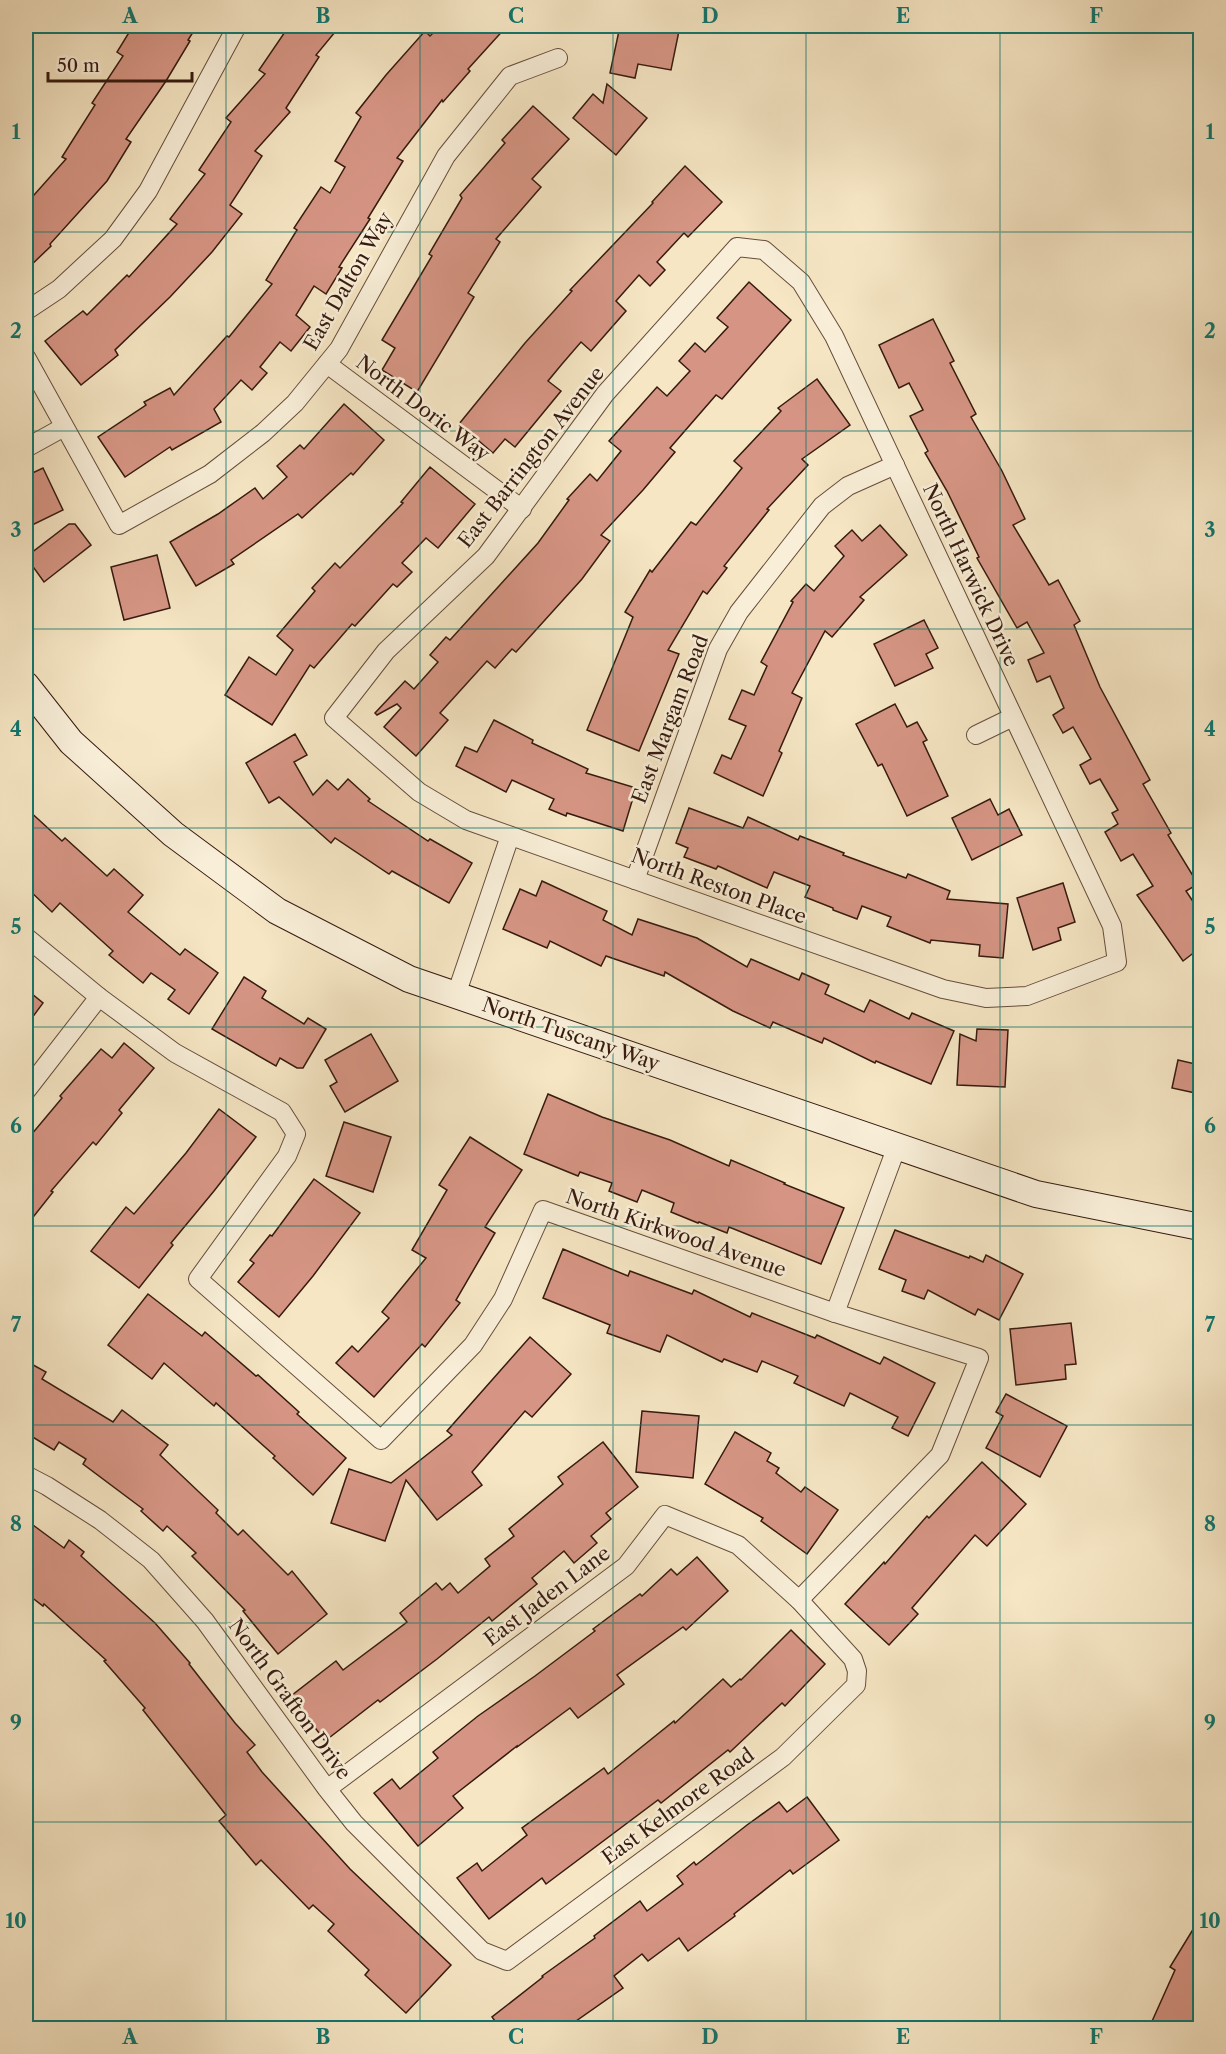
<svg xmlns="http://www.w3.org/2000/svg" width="1226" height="2054" font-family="'Libre Caslon Text',serif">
<rect width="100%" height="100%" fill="#f6e6c4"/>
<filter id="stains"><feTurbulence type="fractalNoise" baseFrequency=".00333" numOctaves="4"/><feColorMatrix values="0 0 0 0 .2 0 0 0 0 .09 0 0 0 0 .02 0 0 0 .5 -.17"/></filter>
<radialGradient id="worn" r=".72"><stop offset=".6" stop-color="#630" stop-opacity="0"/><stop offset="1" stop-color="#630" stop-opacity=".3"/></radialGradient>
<g fill="#d69584" stroke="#361a0f" stroke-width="1.5">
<path d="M133 26H197L188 40 190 41 166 81 126 139 131 142 107 181 50 244 51 246 26 270V204L66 159 62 157 95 105 92 103 123 56 117 52Z"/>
<path d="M289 26H340L316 55 319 57 286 108 290 112 255 151 262 156 230 205 242 214 212 252 170 297 115 350 118 355 81 385 45 341 83 311 87 315 127 275 129 277 177 224 170 219 205 174 199 170 231 122 226 118 265 74 259 70Z"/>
<path d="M440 26H507L468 69 470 71 443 102 442 100 397 158 403 161 368 218 370 219 339 267 342 268 326 294 314 286 296 315 310 327 291 351 280 342 260 367 267 373 252 390 241 380 214 409 221 422 172 450 170 447 125 477 98 437 146 405 144 402 170 388 174 395 227 336 229 337 272 284 266 280 297 230 294 228 321 187 330 193 345 167 335 161 361 117 356 113 386 75 425 31 430 36Z"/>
<path d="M620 26H680L671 70 638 64 635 78 610 73Z"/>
<path d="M607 84 647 118 616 155 573 118 593 94 603 103Z"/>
<path d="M533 106 569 139 532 179 541 187 496 239 500 242 468 293 474 297 417 392 382 370 395 348 382 340 432 256 429 254 462 198 460 195 505 143 502 140Z"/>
<path d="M685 166 722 202 688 237 684 233 657 262 665 270 650 286 639 275 616 301 626 311 591 351 581 342 562 364 548 381 561 391 515 447 505 439 493 453 459 424 525 343 572 291 570 290 653 203 652 202Z"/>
<path d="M749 282 791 320 722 399 716 395 670 448 675 452 643 490 601 535 610 541 582 579 516 652 512 649 495 668 487 661 440 713 448 720 416 756 384 727 401 708 397 704 377 715 375 713 405 681 414 689 438 662 430 655 446 637 450 640 538 543 569 500 567 499 590 474 597 481 621 451 609 441 657 387 667 396 690 371 679 361 695 343 705 352 728 327 717 318Z"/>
<path d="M933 319 954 361 950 363 976 414 971 417 1002 471 1025 519 1013 525 1049 585 1058 580 1080 621 1074 625 1100 687 1150 780 1143 784 1171 833 1168 835 1198 884 1186 891 1200 912V948L1183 961 1137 895 1153 886 1133 854 1121 861 1105 832 1118 824 1112 813 1118 810 1100 779 1090 784 1080 765 1091 759 1073 727 1063 733 1053 715 1064 708 1050 676 1037 682 1028 660 1044 653 1027 622 1017 628 977 558 979 557 947 491 925 453 928 451 910 416 923 410 909 383 899 388 879 345Z"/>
<path d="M817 379 850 425 802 459 808 465 767 509 769 510 724 566 727 568 707 594 703 591 668 650 679 654 639 751 587 730 633 617 625 612 650 570 652 572 691 522 696 525 742 468 734 461 781 411 778 408Z"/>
<path d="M344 404 384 440 353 475 351 473 302 518 298 514 231 560 234 564 196 586 170 542 218 514 255 488 263 499 287 477 277 466 300 445 304 449Z"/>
<path d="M430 467 475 504 438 548 426 538 402 563 412 572 397 587 393 584 355 626 352 624 314 668 310 665 272 725 225 695 249 657 276 675 293 650 277 636 315 591 312 588 335 563 340 568 403 503 401 502Z"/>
<path d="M43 468 63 510 26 528V476Z"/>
<path d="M69 524H75L91 545 44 582 26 557Z"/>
<path d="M880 525 907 555 860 597 864 600 832 637 825 631 792 693 802 698 779 751 782 753 763 796 714 773 722 755 731 759 746 726 729 719 742 690 754 695 767 666 761 662 793 602 791 601 806 584 814 591 844 556 835 546 852 530 862 541Z"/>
<path d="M157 555 170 608 124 620 111 567Z"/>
<path d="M924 620 938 648 926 654 933 668 895 686 874 644Z"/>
<path d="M895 704 907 727 917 722 927 740 923 742 948 796 907 816 882 764 878 766 856 724Z"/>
<path d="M494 720 533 740 532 743 588 769 586 773 636 788 623 831 567 813 566 816 549 809 554 799 512 780 506 792 456 766 465 747 477 752Z"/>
<path d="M295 734 307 755 294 762 313 795 327 780 338 790 348 779 370 799 368 801 428 841 430 839 472 863 449 903 392 871 389 874 335 838 331 843 279 797 269 803 246 763Z"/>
<path d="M990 799 998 815 1009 809 1022 835 972 860 952 818Z"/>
<path d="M26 808 62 841 65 838 107 876 114 869 143 895 128 912 180 955 185 949 218 973 189 1014 168 999 175 990 151 973 143 983 109 955 113 951 60 903 52 912 26 887Z"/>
<path d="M689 808 743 828 748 817 798 840 800 836 844 853 843 855 906 878 908 874 950 891 947 899 1008 904 1003 958 979 956 980 945 931 940 930 943 887 926 891 917 862 906 857 919 833 910V908L805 897 810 886 774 872 767 888 718 866 716 869 684 857 688 848 676 843Z"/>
<path d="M542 881 607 911 603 920 632 935 638 919 697 938 747 967 751 959 799 980 802 973 829 985 825 994 864 1012 870 1000 909 1019 912 1013 954 1031 931 1084 876 1061 875 1063 824 1038 822 1043 773 1022 770 1028 733 1011 665 972 664 976 606 956 601 966 550 941 547 948 503 929 520 889 536 896Z"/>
<path d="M1063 883 1075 922 1058 928 1061 940 1033 950 1017 898Z"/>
<path d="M244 977 266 991 262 998 304 1024 308 1018 326 1029 303 1068H297L280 1058 276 1066 212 1029Z"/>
<path d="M26 989 43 1003 26 1026Z"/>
<path d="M977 1029 1008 1030 1005 1087 957 1085 960 1034 976 1041Z"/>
<path d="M371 1034 398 1081 345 1112 330 1086 337 1082 325 1060Z"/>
<path d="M124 1043 154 1068 119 1110 122 1113 96 1145 93 1142 51 1191 53 1192 26 1226V1141L62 1098 60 1096 101 1049 112 1058Z"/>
<path d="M1178 1060 1200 1065V1094L1172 1088Z"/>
<path d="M548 1094 602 1117 670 1140 729 1166 731 1160 785 1183 784 1184 844 1208 821 1264 729 1227 727 1233 699 1222 698 1223 671 1212 674 1203 642 1190 637 1202 609 1191 612 1183 580 1172 578 1176 524 1154Z"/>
<path d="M219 1109 256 1137 214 1191 171 1243 173 1245 139 1288 91 1251 126 1207 134 1214 186 1153Z"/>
<path d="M344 1122 391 1137 373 1192 326 1176Z"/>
<path d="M470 1137 522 1170 485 1227 495 1233 456 1300 460 1303 425 1347 422 1344 374 1397 336 1363 352 1346 358 1352 389 1318 382 1312 426 1258 412 1250 447 1190 439 1185Z"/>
<path d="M314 1179 360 1213 313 1276 279 1317 238 1282 254 1263 250 1260 270 1235 272 1236Z"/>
<path d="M895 1230 969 1258 970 1256 983 1262 986 1255 1023 1274 999 1320 978 1309 975 1315 928 1290 924 1299 902 1291 906 1280 879 1269Z"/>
<path d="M563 1249 628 1276 630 1271 692 1294 694 1290 750 1317 752 1313 815 1338 817 1335 880 1364 884 1357 935 1383 908 1436 892 1428 898 1417 850 1393 844 1406 794 1383 798 1376 762 1361 757 1372 724 1359 722 1362 667 1335 660 1352 607 1333 610 1325 543 1298Z"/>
<path d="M148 1294 202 1336 205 1332 256 1376 258 1375 299 1412 297 1414 346 1458 313 1495 273 1458 275 1456 216 1403 214 1406 164 1363 152 1379 108 1345Z"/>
<path d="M1071 1323 1076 1364 1065 1365 1066 1379 1016 1385 1010 1329Z"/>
<path d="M530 1337 571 1374 532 1417 525 1411 472 1472 482 1485 437 1520 406 1480 385 1541 331 1523 349 1469 391 1483 452 1435 447 1431Z"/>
<path d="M26 1361 46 1372 42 1379 113 1422 122 1410 168 1445 160 1455 218 1510 216 1513 238 1535 243 1530 288 1575 292 1571 327 1614 278 1654 243 1611 245 1610 192 1556 196 1553 167 1526 163 1531 141 1511 143 1509 83 1464 86 1459 59 1442 54 1450 26 1433Z"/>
<path d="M1006 1394 1067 1426 1040 1477 986 1448 1003 1416 996 1412Z"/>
<path d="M642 1411 699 1416 693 1478 636 1472Z"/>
<path d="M735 1432 771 1453 767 1461 779 1468 776 1473 801 1492 805 1487 838 1510 807 1554 761 1521 763 1518 705 1484Z"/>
<path d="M603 1442 638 1487 606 1513 611 1519 591 1536 597 1543 574 1563 564 1551 532 1578 537 1584 492 1621 489 1617 437 1659 380 1702 378 1700 325 1741 291 1696 336 1661 343 1670 407 1622 400 1613 436 1583 442 1590 450 1583 458 1593 490 1566 485 1559 514 1536 509 1529 563 1484 558 1477Z"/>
<path d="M982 1462 1026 1504 987 1546 975 1535 912 1608 918 1614 889 1645 845 1604 884 1562 885 1564 927 1516 929 1518Z"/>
<path d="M33 1525 64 1548 69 1540 84 1552 81 1556 155 1623 190 1663 189 1664 235 1723 255 1745 247 1752 262 1772 350 1869 451 1965 406 2013 365 1975 369 1970 328 1931 334 1924 313 1905 309 1909 261 1860 256 1865 219 1821 226 1815 143 1710 145 1708 104 1661 106 1660 44 1604 43 1606 26 1593V1535Z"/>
<path d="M697 1557 728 1591 686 1630 683 1627 617 1675 624 1684 578 1718 570 1708 517 1747V1746L453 1796 463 1808 418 1846 374 1793 392 1779 400 1789 438 1758 433 1752 478 1716 535 1676 595 1631 593 1629 640 1594 642 1596 671 1569 677 1575Z"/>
<path d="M791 1630 825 1664 785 1706 782 1703 730 1752 728 1750 661 1803 658 1800 546 1884 542 1878 489 1919 457 1878 477 1863 482 1871 527 1835 522 1828 604 1768 608 1774 674 1721 675 1723 723 1679 731 1687 740 1679 741 1680Z"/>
<path d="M807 1797 839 1840 793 1874 790 1870 734 1914 735 1916 688 1951 679 1938 648 1961 642 1954 614 1976 623 1988 566 2028H500L492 2017 543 1977 542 1976 595 1938 594 1936 640 1901 647 1911 683 1884 677 1876 694 1862 696 1865 747 1825 779 1802 787 1812Z"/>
<path d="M1200 1918V2028H1149L1175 1970 1170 1967Z"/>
</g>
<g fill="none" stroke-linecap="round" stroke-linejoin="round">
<g stroke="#664d3c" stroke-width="20">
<g id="street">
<path d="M737 247 764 250 801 282 834 336 1112 926 1117 962 1027 996 986 998 943 989 466 820 419 792 334 718 386 651 486 556 605 394Z"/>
<path d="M26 311 59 289 113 239 148 191 237 26"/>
<path d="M26 357 119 525 210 474 263 433 295 403 339 349 446 156 510 76 558 58"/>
<path d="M327 364 522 509"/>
<path d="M26 448 64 427"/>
<path d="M976 735 1013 717"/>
<path d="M635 880 718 649 739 612 822 506 848 486 895 465"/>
<path d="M26 937 99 997 175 1053 282 1112 296 1134 287 1156 198 1279 381 1440 473 1345 503 1299 543 1210 835 1313 979 1358 940 1455 799 1600"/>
<path d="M456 995 510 836"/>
<path d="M26 1091 99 997"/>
<path d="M835 1313 897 1146"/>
<path d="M26 1475 47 1486 100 1520 151 1560 205 1621 327 1789 354 1823 482 1951 507 1961 783 1757 856 1685 857 1671 853 1659 799 1600 738 1545 665 1515 626 1566 327 1789"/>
</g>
</g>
<g stroke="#361a0f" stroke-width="28">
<path id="secondary" d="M26 685 71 742 173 834 277 911 409 979 1036 1194 1200 1227"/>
</g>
<use href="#street" stroke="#f9efd9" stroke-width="18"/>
<use href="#secondary" stroke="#f9efd9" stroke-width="26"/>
</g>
<path fill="none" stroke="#0f766e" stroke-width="1.5" stroke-opacity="0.55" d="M226 26V2028M420 26V2028M613 26V2028M806 26V2028M1000 26V2028M26 232H1200M26 431H1200M26 629H1200M26 828H1200M26 1027H1200M26 1226H1200M26 1425H1200M26 1623H1200M26 1822H1200"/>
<g text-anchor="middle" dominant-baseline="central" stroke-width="5" stroke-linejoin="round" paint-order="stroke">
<g font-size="20" fill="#361a0f" stroke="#f9efd9">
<text transform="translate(348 281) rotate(-60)">East Dalton Way</text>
<text transform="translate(423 408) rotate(37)">North Doric Way</text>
<text transform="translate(531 457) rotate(-52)">East Barrington Avenue</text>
<text transform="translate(971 575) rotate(65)">North Harwick Drive</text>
<text transform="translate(670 719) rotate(-69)">East Margam Road</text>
<text transform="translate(719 886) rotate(20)">North Reston Place</text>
<text transform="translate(571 1034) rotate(19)">North Tuscany Way</text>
<text transform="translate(676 1233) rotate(19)">North Kirkwood Avenue</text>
<text transform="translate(547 1596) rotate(-37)">East Jaden Lane</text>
<text transform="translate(290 1699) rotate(54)">North Grafton Drive</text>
<text transform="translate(678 1806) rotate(-36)">East Kelmore Road</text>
</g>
</g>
<rect width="1226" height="2054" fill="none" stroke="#f6e6c4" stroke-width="66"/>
<path d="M48 72v9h144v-9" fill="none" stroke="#361a0f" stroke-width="3"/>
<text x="57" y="72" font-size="18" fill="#361a0f" stroke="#f9efd9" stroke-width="4.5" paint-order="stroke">50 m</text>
<rect x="33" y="33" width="1160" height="1988" fill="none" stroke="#0f766e" stroke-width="2"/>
<g font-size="20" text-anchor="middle" font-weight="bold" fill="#0f766e">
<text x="130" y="23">A</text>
<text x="323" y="23">B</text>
<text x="516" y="23">C</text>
<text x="710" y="23">D</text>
<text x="903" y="23">E</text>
<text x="1096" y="23">F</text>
<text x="16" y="139">1</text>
<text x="1210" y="139">1</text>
<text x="16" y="338">2</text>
<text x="1210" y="338">2</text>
<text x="16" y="537">3</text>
<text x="1210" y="537">3</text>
<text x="16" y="736">4</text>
<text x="1210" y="736">4</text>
<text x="16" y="934">5</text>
<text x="1210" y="934">5</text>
<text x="16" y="1133">6</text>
<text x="1210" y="1133">6</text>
<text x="16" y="1332">7</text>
<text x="1210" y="1332">7</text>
<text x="16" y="1531">8</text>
<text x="1210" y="1531">8</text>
<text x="16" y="1730">9</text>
<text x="1210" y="1730">9</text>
<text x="16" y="1928">10</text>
<text x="1210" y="1928">10</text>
<text x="130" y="2044">A</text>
<text x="323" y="2044">B</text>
<text x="516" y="2044">C</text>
<text x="710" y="2044">D</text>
<text x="903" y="2044">E</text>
<text x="1096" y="2044">F</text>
</g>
<rect width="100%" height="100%" filter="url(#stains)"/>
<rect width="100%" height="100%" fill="url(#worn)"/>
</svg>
